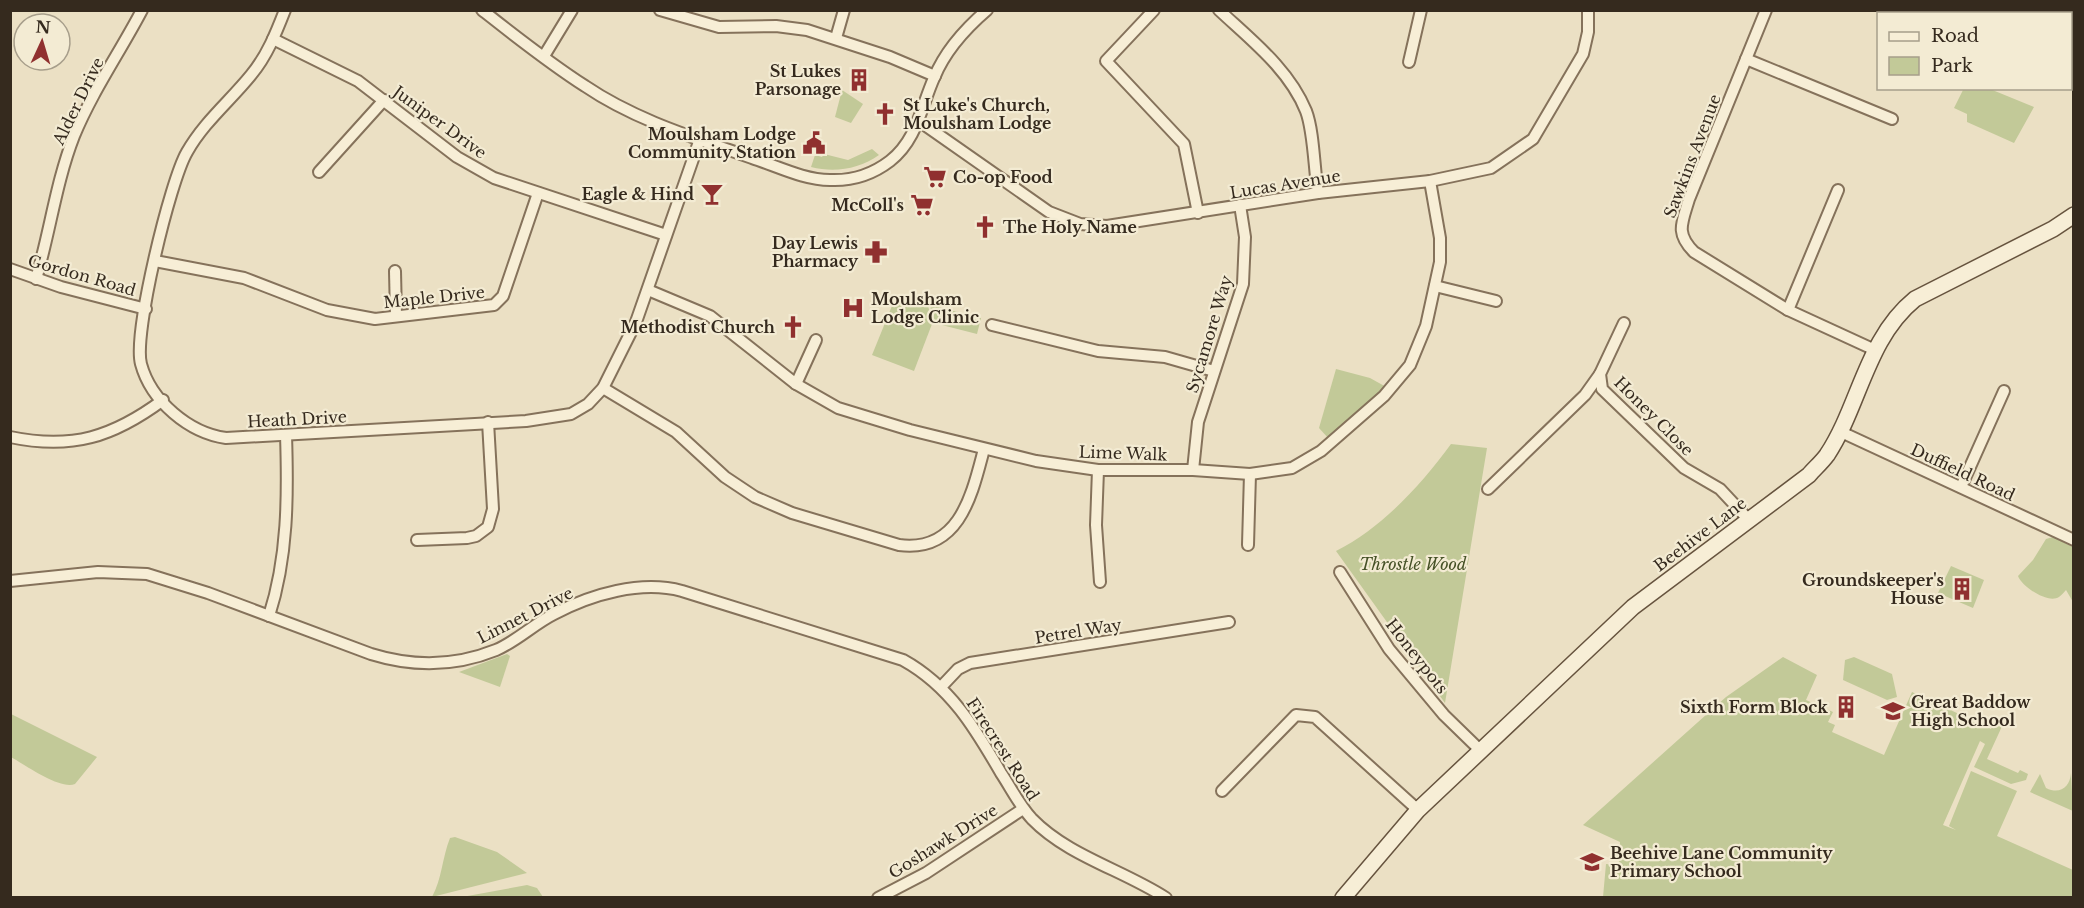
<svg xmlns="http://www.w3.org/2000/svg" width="2084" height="908" font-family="'Libre Baskerville',serif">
<rect width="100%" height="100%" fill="#ebe0c4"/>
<g fill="#c2c998">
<path d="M1964 88 1990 89 2034 107 2014 143 1967 122V114L1954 108Z"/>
<path d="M842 90 863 104 851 123 835 117Z"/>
<path d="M872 149 879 155C859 169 835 173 811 167L815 155 822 157 824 154 848 160Z"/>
<path d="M896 296 928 305 932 324 914 371 872 355Z"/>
<path d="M930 305 981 318 977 334 934 323Z"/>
<path d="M1336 369 1370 378 1388 388 1330 440 1319 428Z"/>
<path d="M1451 444 1487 448 1445 703 1336 551C1382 528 1421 485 1451 444Z"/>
<path d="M2053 537 2073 547V602L2066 590C2064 592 2062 595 2059 597 2048 604 2022 587 2018 576L2033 560 2046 539Z"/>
<path d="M1951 566 1984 580 1973 608 1938 593Z"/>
<path d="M507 654 510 656 500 687 459 672Z"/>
<path d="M1783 657 1817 675 1806 700 1833 712 1828 722 1835 725 1832 732 1884 755 1912 692 1991 729 1996 718 2004 722 1987 759 2018 773 2020 770 2028 774 2026 780 2011 784 1974 767 1985 744 1980 741 1943 825 1956 830 1949 826 1971 771 2017 791 1997 836 2073 870V897H1603L1606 864 1619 865 1620 842 1583 825 1726 697Z"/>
<path d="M1854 657 1892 674 1897 697 1887 700 1843 680 1845 660Z"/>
<path d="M11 714 97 757 75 784C60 790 25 765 11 757Z"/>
<path d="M2071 773 2073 811 2030 792 2040 774 2046 788C2060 795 2070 787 2071 773Z"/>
<path d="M455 837 497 852 527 873 432 897C442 879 442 858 450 838Z"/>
<path d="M527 885 537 888 543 897H462Z"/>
</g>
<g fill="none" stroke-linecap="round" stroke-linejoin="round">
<g stroke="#85725b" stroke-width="14">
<g id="street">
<path d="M285 10C276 33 267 56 251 75 230 101 204 122 187 152 170 181 133 334 141 364 151 401 189 433 226 438L526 421 571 414 588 404 603 388 636 322 700 139"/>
<path d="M482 10C515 36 549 63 585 86 635 120 695 138 752 158 777 166 804 180 830 180 852 181 873 174 890 161 917 140 921 107 934 78 945 51 966 28 987 10"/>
<path d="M660 10 719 27 776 26 807 30 890 57 935 76"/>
<path d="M1154 10 1106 61 1184 144 1198 213"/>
<path d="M1219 10C1251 40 1289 69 1306 111 1314 132 1314 169 1318 193"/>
<path d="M1766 10 1689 199C1682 223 1675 233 1694 252L1788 310 1875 350"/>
<path d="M836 38 844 10"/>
<path d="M273 39 358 81 457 157 494 178 666 235"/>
<path d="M544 56 572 10"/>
<path d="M1746 59 1892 119"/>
<path d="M1409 62 1421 10"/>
<path d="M919 121 1049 212 1080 224 1107 226 1318 193 1430 181 1491 168 1533 139 1583 54 1588 32V10"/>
<path d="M319 172 384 100"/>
<path d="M155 261 244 278 327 310 375 319 494 305 503 296 538 193"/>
<path d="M10 269 61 287 146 309"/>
<path d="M395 271 396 316"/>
<path d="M36 279C50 232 56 182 74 136 92 92 120 52 142 10"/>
<path d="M1435 286 1496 301"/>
<path d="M648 290 710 316 796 384 838 408 910 430 1036 461 1098 470H1193L1250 474 1292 468 1321 451 1384 396 1410 365 1426 326 1440 262V238L1430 181"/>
<path d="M1788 310 1838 190"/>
<path d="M1624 323 1600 374 1602 389 1684 468 1720 489 1748 519"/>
<path d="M992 325 1098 351 1165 357 1214 371"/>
<path d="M796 384 816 340"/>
<path d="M603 388 676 432 725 477 755 497 792 513 899 545C960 553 972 494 984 449"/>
<path d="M1839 431 2074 540"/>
<path d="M10 437C72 450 113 437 163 400"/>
<path d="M1098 470 1096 525 1100 582"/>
<path d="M1193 470 1198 422 1243 284 1245 237 1240 205"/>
<path d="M1961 487 2004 391"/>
<path d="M1488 489 1585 395 1600 374"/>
<path d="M417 540 467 538 476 536 488 527 493 509 488 422"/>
<path d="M1248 545 1250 474"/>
<path d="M1340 572 1389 649 1444 715 1481 751"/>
<path d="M10 581 98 572 147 574 208 593 371 654C413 667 454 667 496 650 517 641 534 624 554 614 592 594 641 580 682 591L903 660C950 686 975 728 1001 773 1011 788 1019 805 1032 819 1068 856 1123 870 1166 898"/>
<path d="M269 616C288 557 288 495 286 435"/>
<path d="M941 687 958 669 970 663 1229 622"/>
<path d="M1222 791 1296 715 1315 717 1418 810"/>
<path d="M878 898 926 873 1023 809"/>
</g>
</g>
<g stroke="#66533e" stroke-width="18">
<path id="secondary" d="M1343 898 1418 810 1633 607 1809 475C1814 469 1822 462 1827 455 1860 405 1866 339 1915 299L2053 229 2074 215"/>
</g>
<use href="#street" stroke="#f7eed6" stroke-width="10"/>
<use href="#secondary" stroke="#f7eed6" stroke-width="15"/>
</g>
<defs>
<g id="building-bare" transform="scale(1.8)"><path d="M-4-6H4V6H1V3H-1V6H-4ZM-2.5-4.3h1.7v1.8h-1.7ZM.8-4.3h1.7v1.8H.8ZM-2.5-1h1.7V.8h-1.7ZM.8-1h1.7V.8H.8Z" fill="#90302f" stroke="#f3ebd3" stroke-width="2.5" paint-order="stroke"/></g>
<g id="church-bare" transform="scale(1.8)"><path d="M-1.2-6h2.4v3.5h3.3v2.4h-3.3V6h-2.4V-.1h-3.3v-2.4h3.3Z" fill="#90302f" stroke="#f3ebd3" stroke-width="2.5" paint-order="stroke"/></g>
<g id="civic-bare" transform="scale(1.8)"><path d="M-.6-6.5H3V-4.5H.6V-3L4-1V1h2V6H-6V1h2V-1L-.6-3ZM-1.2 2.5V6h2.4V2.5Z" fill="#90302f" stroke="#f3ebd3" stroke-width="2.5" paint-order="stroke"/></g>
<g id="supermarket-bare" transform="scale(1.8)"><path d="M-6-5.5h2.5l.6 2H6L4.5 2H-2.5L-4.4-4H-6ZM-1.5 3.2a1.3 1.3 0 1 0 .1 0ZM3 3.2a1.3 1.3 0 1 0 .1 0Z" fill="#90302f" stroke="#f3ebd3" stroke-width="2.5" paint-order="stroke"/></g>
<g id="bar-bare" transform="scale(1.8)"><path d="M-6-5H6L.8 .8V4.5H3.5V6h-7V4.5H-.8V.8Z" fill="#90302f" stroke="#f3ebd3" stroke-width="2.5" paint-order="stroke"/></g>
<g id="pharmacy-bare" transform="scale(1.8)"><path d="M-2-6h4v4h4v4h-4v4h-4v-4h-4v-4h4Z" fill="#90302f" stroke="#f3ebd3" stroke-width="2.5" paint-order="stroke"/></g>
<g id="hospital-bare" transform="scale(1.8)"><path d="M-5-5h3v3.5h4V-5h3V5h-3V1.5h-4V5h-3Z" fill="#90302f" stroke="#f3ebd3" stroke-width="2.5" paint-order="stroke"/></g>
<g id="school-bare" transform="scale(1.8)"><path d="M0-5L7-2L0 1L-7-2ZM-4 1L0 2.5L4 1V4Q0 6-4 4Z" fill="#90302f" stroke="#f3ebd3" stroke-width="2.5" paint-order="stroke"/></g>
</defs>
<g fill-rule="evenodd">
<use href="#building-bare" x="859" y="80"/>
<use href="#church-bare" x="885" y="114"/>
<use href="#civic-bare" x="814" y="143"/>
<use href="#supermarket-bare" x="935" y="177"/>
<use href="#bar-bare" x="712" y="194"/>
<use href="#supermarket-bare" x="922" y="205"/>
<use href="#church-bare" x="985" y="227"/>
<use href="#pharmacy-bare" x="876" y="252"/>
<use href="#hospital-bare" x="853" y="308"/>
<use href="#church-bare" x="793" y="327"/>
<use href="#building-bare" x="1962" y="589"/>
<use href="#building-bare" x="1846" y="707"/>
<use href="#school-bare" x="1893" y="711"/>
<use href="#school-bare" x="1592" y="862"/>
</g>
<g text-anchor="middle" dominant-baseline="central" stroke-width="4.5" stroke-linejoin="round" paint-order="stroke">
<g font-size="16" font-weight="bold" fill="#352a1e" stroke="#f3ebd3" text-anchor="end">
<text x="841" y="71">St Lukes<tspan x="841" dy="18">Parsonage</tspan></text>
<text x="903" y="105" text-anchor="start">St Luke's Church,<tspan x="903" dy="18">Moulsham Lodge</tspan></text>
<text x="796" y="134">Moulsham Lodge<tspan x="796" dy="18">Community Station</tspan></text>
<text x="953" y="177" text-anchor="start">Co-op Food</text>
<text x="694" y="194">Eagle &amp; Hind</text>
<text x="904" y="205">McColl's</text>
<text x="1003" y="227" text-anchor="start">The Holy Name</text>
<text x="858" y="243">Day Lewis<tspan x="858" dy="18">Pharmacy</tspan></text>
<text x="871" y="299" text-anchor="start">Moulsham<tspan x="871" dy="18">Lodge Clinic</tspan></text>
<text x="775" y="327">Methodist Church</text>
<text x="1944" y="580">Groundskeeper's<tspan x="1944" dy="18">House</tspan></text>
<text x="1911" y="702" text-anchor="start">Great Baddow<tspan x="1911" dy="18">High School</tspan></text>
<text x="1828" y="707">Sixth Form Block</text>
<text x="1610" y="853" text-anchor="start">Beehive Lane Community<tspan x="1610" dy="18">Primary School</tspan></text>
</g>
<g font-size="16" fill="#352a1e" stroke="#f3ebd3">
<text transform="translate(78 101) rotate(-64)">Alder Drive</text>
<text transform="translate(440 122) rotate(36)">Juniper Drive</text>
<text transform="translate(1692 156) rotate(-69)">Sawkins Avenue</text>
<text transform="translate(1285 184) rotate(-9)">Lucas Avenue</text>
<text transform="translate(82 275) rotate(16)">Gordon Road</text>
<text transform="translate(434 297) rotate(-6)">Maple Drive</text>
<text transform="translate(1209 334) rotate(-73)">Sycamore Way</text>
<text transform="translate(1654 416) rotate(45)">Honey Close</text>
<text transform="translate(297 419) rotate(-3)">Heath Drive</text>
<text transform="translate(1123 453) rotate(2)">Lime Walk</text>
<text transform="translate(1963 472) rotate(25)">Duffield Road</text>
<text transform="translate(1700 534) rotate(-37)">Beehive Lane</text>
<text transform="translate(525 615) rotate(-27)">Linnet Drive</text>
<text transform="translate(1078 631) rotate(-9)">Petrel Way</text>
<text transform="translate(1417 656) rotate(52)">Honeypots</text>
<text transform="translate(1003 749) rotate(57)">Firecrest Road</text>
<text transform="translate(943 841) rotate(-32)">Goshawk Drive</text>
</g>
<g font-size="16" font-style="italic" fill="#455126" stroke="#f3ebd3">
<text x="1413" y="564">Throstle Wood</text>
</g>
</g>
<rect width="2084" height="908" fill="none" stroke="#352a1e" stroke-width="24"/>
<rect x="1877" y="12" width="195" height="78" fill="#f3ebd3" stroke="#a79e8b" stroke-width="1.5"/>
<rect x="1889" y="32" width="30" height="9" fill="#f7eed6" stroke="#a79e8b" stroke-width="1.5"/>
<text x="1931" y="42" font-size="18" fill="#352a1e">Road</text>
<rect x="1889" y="57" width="30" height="18" fill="#c2c998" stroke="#a79e8b" stroke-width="1.5"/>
<text x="1931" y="72" font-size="18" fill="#352a1e">Park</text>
<g transform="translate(42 42) rotate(4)"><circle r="28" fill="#f3ebd3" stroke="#a79e8b" stroke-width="1.5"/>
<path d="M0-4.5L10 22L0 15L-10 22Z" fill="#90302f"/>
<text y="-9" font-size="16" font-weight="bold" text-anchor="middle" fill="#352a1e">N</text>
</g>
</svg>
